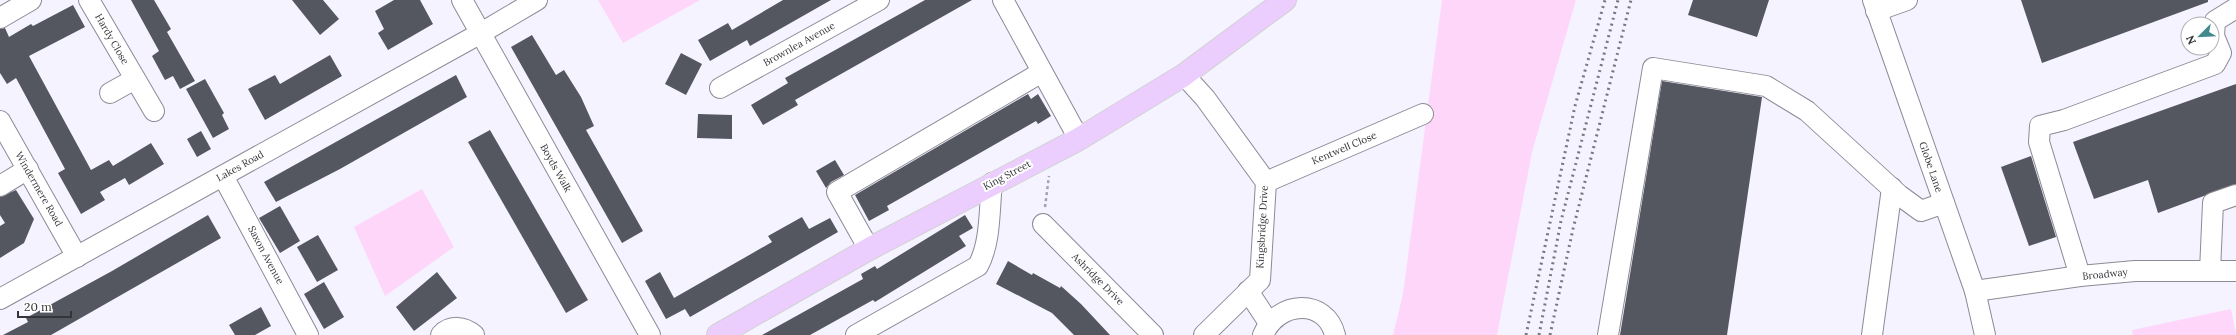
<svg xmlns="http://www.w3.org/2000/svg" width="2236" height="335" font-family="Lora,serif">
<rect width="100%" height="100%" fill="#f5f3ff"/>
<g fill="#fed6fa">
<path d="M598 0H700L623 43Z"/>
<path d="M1442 0H1576L1532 152 1497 335H1393L1403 294Z"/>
<path d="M422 189 454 247 385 296 354 227Z"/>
<path d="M2231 309 2236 335H2133L2132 330Z"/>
</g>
<g fill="#545760">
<path d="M131 0H154L171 29 167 32 195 81 180 89 173 76 165 80 152 56 159 51Z"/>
<path d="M292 0H323L339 19 320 35Z"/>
<path d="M394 0H420L433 24 388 50 378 33 384 29 375 11Z"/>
<path d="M783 0H831L750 46 747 40 710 61 698 40 728 23 732 30Z"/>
<path d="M925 0H972L795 100 798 105 763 125 751 105 788 83 785 78Z"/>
<path d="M1693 0H1769L1757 37 1688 15Z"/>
<path d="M2021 0H2208V2L2042 63Z"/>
<path d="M73 5 85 27 29 56 91 170 109 160 113 166 151 143 164 164 129 185 125 178 100 192 105 200 81 214 58 173 65 169 16 78 7 84 0 73V29L5 28 9 37 31 24 33 26Z"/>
<path d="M532 35 556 75 564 70 581 97 594 126 586 130 643 231 622 243 511 47Z"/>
<path d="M681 53 702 64 686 95 665 84Z"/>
<path d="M330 55 342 76 265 120 248 89 275 75 280 84Z"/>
<path d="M456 75 467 97 340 169 276 202 264 182Z"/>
<path d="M205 79 224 113 222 115 229 129 213 138 186 89Z"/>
<path d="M1662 81 1762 97 1727 335H1620Z"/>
<path d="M2236 84V184L2158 213 2148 180 2094 199 2073 142Z"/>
<path d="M1028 94 1031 99 1038 94 1051 116 1038 124 1036 121 887 206 889 210 869 221 855 195Z"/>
<path d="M698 114 732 115V139L697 138Z"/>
<path d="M490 130 588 300 566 313 468 142Z"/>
<path d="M201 131 211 149 197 157 187 139Z"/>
<path d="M2031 156 2056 237 2029 246 2001 167Z"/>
<path d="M835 160 844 175 831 182 826 188 816 171Z"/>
<path d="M16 190 34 219 24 243 0 258V226L5 223 0 215V197Z"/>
<path d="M280 206 300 241 280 253 259 218Z"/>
<path d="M208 215 221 238 51 335H3L28 322 26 318 112 271Z"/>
<path d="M965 215 973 228 959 236 966 246 875 302 873 300 810 335H762L863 279 861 274 875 266 877 269Z"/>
<path d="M802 217 809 229 830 218 838 232 690 317 685 309 666 319 645 281 660 272 674 298 772 242 768 236Z"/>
<path d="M318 235 338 270 317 282 297 247Z"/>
<path d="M1008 261 1032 275 1033 273 1060 288 1061 286 1081 304 1110 335H1074L1052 313 996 284Z"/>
<path d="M437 272 457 298 414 331 396 307Z"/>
<path d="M324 282 344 317 324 329 304 294Z"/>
<path d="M261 307 271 326 255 335H235L229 325Z"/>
</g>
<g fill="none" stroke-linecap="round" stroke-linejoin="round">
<g stroke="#8c8a95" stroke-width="22">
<g id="minor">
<path d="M89 0 154 111"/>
<path d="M462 0 650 335"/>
<path d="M1003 0 1079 139"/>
<path d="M1873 0 1975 291 1985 335"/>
<path d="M1876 11 1907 0"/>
<path d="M0 18 31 0"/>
<path d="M1184 75 1205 98 1266 182 1260 280 1204 335"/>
<path d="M720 88 879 0"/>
<path d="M110 93 135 79"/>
<path d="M0 121 77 257"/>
<path d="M223 176 308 335"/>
<path d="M1266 182 1423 114"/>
<path d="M0 186 28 169"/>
<path d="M1043 224 1153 335"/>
<path d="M869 249 837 192 1042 72"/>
<path d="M2210 271 2213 203 2236 195"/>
<path d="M2080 276 2039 142 2040 126 2064 120 2215 64 2221 53 2214 36 2215 21 2236 8"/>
<path d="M1248 291 1269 323"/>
<path d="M1975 291 2080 276 2135 271H2236"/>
<path d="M0 299 481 33 537 0"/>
<path d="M441 335C450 325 464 326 474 335"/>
<path d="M856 335 978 266C991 242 989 210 992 183"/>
<path d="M1263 335C1278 300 1326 298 1335 335"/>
<path d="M1608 335 1653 68 1766 86 1807 111 1899 195 1921 211 1944 203"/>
<path d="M1872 335 1892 188"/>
</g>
</g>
<g stroke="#d3d2d3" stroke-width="24">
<path id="major" d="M718 335 869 249 1079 139 1184 75 1285 0"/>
</g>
<path stroke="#a4a2ac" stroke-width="2.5" stroke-dasharray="3 3" stroke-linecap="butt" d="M1045 207 1049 176"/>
<use href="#minor" stroke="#fff" stroke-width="20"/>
<use href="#major" stroke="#ebcefe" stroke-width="22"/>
<g stroke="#79787f" stroke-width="3" stroke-dasharray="2 4" stroke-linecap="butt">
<path d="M1526 335 1575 106 1605 0"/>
<path d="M1539 335 1561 221 1618 0"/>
<path d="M1550 335 1573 229 1631 0"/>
</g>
</g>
<g text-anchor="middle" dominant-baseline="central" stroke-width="4" stroke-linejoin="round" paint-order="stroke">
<g font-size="10" fill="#353439" stroke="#fff">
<text transform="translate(112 39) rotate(60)">Hardy Close</text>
<text transform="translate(799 44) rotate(-29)">Brownlea Avenue</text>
<text transform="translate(1344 148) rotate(-23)">Kentwell Close</text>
<text transform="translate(240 166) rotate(-29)">Lakes Road</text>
<text transform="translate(1931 167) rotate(71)">Globe Lane</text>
<text transform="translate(556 168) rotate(61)">Boyds Walk</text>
<text transform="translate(1007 175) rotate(-28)">King Street</text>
<text transform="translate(39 189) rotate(60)">Windermere Road</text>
<text transform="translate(1262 227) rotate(-87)">Kingsbridge Drive</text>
<text transform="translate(266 255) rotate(62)">Saxon Avenue</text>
<text transform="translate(2105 274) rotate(-6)">Broadway</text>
<text transform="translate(1098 279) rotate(45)">Ashridge Drive</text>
</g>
</g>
<g transform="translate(2200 36) rotate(246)"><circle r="19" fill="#ffffff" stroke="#aeaeb0"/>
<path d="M0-3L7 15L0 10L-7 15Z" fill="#41898c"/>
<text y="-6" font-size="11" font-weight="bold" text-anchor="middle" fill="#353439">N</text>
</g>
<path d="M18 311v6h53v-6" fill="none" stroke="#353439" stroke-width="2"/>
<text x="24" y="311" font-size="12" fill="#353439" stroke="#ffffff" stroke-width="3" paint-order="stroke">20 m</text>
</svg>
